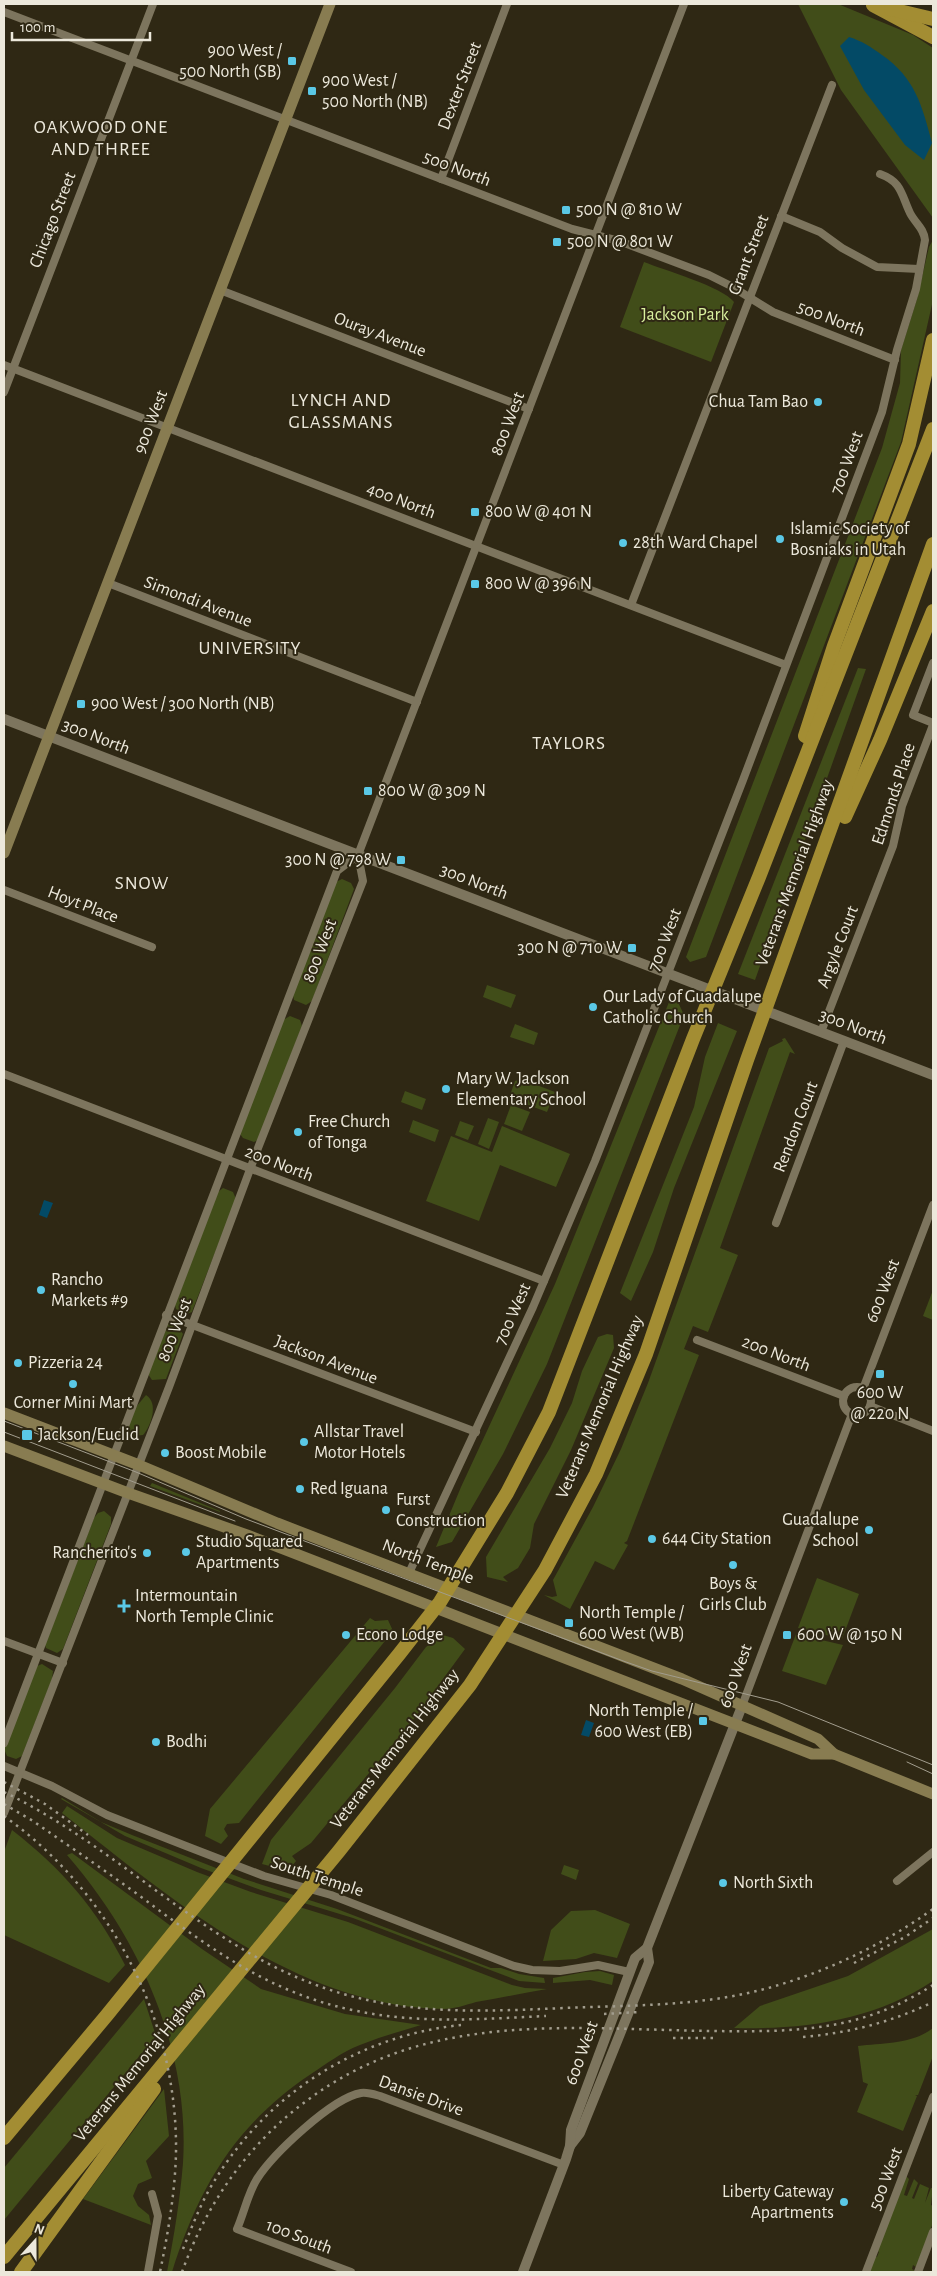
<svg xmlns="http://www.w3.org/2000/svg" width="937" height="2276" font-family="'Alegreya Sans',sans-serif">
<rect width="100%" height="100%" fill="#2f2814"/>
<g fill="#414d19">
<path d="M798 4H838L913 35 933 48V218L841 90Z"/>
<path d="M933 240V300L901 442 706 957 690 962 686 957 882 448 900 383 901 350 917 299 929 247Z"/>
<path d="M644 262C664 270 723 287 734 302L711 362 620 327Z"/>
<path d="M858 668 866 669 755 980 738 974Z"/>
<path d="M342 879 351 883 354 889 312 1001 306 1005 294 1000 293 995 336 882Z"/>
<path d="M487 985 516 995 511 1008 483 997Z"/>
<path d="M677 1000 684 1015 547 1364 503 1454 452 1542 436 1547 461 1487 555 1284 669 1002Z"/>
<path d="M290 1016 300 1020 302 1026 258 1140 254 1142 243 1138 240 1134 283 1020Z"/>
<path d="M718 1023 737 1031 674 1188 653 1252 631 1301 620 1293 694 1107 705 1057Z"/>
<path d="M515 1024 538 1033 534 1045 510 1037Z"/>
<path d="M785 1038 795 1054 790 1052 720 1248 738 1255 708 1332 693 1326 684 1349 699 1355 627 1541 624 1543 628 1545 614 1570 595 1561 570 1609 544 1595 552 1597 557 1596 553 1580 593 1507 621 1449 648 1383 769 1048 783 1041 782 1039Z"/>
<path d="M521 1079 555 1092 547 1112 509 1098 515 1081Z"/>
<path d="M405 1091 426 1099 422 1110 401 1102Z"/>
<path d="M511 1105 530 1112 522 1131 504 1124Z"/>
<path d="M488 1118 499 1122 489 1149 478 1144Z"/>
<path d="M413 1120 439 1130 435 1142 409 1132Z"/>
<path d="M460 1121 474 1126 468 1140 455 1135Z"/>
<path d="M502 1126 570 1154 556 1187 500 1165 479 1221 426 1201 451 1136 492 1152Z"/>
<path d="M223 1188 233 1192 236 1199 193 1309 192 1312 187 1314 176 1309 175 1305 218 1192Z"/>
<path d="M933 1290V1320L923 1316Z"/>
<path d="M169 1322 175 1323 183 1334 166 1379 152 1380 148 1374Z"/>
<path d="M607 1334 613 1335 614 1348 571 1450 534 1524 530 1548 518 1568 503 1577 508 1582 487 1577 486 1557 550 1448 572 1403 582 1371 598 1337Z"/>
<path d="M146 1395C159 1403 151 1426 143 1435L133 1436 128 1427 136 1407Z"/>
<path d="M152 1483 220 1511V1512L150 1486Z"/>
<path d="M104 1511 111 1517V1524L63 1649 57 1653 46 1648 45 1645 94 1518 98 1513Z"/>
<path d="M817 1578 859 1594 842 1639 798 1628Z"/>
<path d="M370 1618 375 1621 388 1620 393 1631 239 1823 227 1824 224 1829 228 1836 221 1844 205 1836 210 1809Z"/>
<path d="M796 1634 843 1645 826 1685 782 1671Z"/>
<path d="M443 1635 453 1638 465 1649 413 1720 311 1843 292 1856 296 1861 288 1871 262 1864 271 1840 395 1688 426 1647Z"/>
<path d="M42 1664 53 1671 52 1679 22 1756 16 1759 7 1756 4 1749 35 1669 37 1666Z"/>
<path d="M62 1798 101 1822 132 1835 244 1879 337 1909 491 1968H501L519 1974 544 1978 545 1983 519 1981 353 1918 261 1890 201 1868 125 1836 61 1799Z"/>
<path d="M67 1806 117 1838 197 1872 251 1892 348 1922 512 1985 525 1988 547 1989C523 1993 500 1998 476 2002 466 2005 454 2009 443 2009 297 2007 170 1898 62 1813Z"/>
<path d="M12 1830C62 1869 96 1908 125 1965L109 1983 4 1935V1852Z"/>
<path d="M72 1853 202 1949 261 1989 345 2014 421 2025C401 2031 380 2037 360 2045 342 2052 326 2064 311 2074 235 2125 199 2187 172 2272H167C174 2236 180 2200 183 2163 190 2050 140 1939 67 1855Z"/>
<path d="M564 1865 579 1870 576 1880 561 1874Z"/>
<path d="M595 1910 630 1924 617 1958 594 1953 576 1959 543 1961 551 1930 571 1911Z"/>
<path d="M933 1929V1981C874 2020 804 2030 734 2028L760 2006 848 1976Z"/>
<path d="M600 1971 614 1975 612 1985 590 1980 553 1983V1978L585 1972Z"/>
<path d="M144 1999 156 2036 4 2220V2168Z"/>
<path d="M933 2028V2056L918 2095H915L917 2096 903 2131 857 2112 868 2084 863 2082 858 2046C883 2043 913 2044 933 2028Z"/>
<path d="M164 2089 169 2136 146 2161 152 2178 138 2184 133 2196 138 2206 149 2215 151 2225 83 2199Z"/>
<path d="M906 2176 909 2179 904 2195 907 2196 914 2179 918 2183 912 2198 914 2199 920 2184 929 2188 925 2203 931 2188H933L931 2205 933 2206V2223L916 2267 913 2265 912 2269 915 2271 869 2272 875 2256 877 2257 879 2252 877 2251Z"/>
</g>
<g fill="#034a66">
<path d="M849 37C862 41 871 47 882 55 915 78 922 105 932 143L924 160 905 145 864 90 840 46Z"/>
<path d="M44 1200 53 1203 47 1218 39 1215Z"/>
<path d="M586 1720 594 1723 589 1737 581 1735Z"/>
</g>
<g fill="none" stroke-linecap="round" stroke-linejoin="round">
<g stroke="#7d755e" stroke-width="8">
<path d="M4 12 572 229 619 241 709 275 731 286 773 312 895 360"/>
<path d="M441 179 507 4"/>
<path d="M781 216 820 232 842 248 877 267 919 269"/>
<path d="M220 290 529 409"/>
<path d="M4 365 786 665"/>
<path d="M4 392 153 4"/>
<path d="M108 583 417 702"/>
<path d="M631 605 832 85"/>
<path d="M933 663 913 715 933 723"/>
<path d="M4 890 152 947"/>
<path d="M821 1032 893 846 902 806 933 725"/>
<path d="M4 1074 544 1281"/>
<path d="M776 1223 844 1041"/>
<path d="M166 1315 476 1432"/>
<path d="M697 1340 844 1396"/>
<circle cx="857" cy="1401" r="14"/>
<path d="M863 1389 933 1205"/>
<path d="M870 1406 933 1431"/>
<path d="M409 1573 533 1307 595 1161 743 780 882 412 897 350 916 289 925 240C924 228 915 223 910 213 901 194 902 182 880 174"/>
<path d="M4 1641 63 1663"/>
<path d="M742 1706 852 1414"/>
<path d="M4 1743 337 871 358 855"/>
<path d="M4 1766 52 1786 107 1815 186 1846 264 1876 331 1895 514 1966 532 1970 560 1971 598 1965 629 1972"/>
<path d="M4 1813 169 1387 258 1148 363 881 358 855 684 4"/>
<path d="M897 1881 933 1852"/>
<path d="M148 2272 158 2216 152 2194"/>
<path d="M351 2272 237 2229C244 2213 248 2193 257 2179 273 2154 332 2098 361 2093 367 2092 373 2094 380 2096L564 2165"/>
<path d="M866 2272 933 2097"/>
<path d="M918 2272 933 2232"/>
</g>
<g stroke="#7d755e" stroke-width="10">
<path d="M4 719 933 1075"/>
<path d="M570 2146 580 2133 649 1962 647 1948"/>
<path d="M523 2272 566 2159 570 2146 571 2130 635 1958 647 1948 742 1706"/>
</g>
<g stroke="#887c51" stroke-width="11">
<path d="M4 853 330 4"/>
<path d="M4 1413 139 1465 277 1523 682 1679 818 1739 834 1754 933 1794"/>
<path d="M4 1446 128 1493 247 1535 812 1754H834"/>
</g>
<g stroke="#a38d33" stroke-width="14">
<path d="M873 5 933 37"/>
<path d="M891 9 933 19"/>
<path d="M805 736 834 646 909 444 933 340"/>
<path d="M845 817 880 740 933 611"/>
<path d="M4 2138 107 2015 400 1653 440 1602 507 1493 549 1412 693 1039 759 877 933 429"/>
<path d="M4 2257 339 1851 470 1685 545 1570 596 1474 646 1354 747 1060 933 544"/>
<path d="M21 2272 154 2089"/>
</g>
<g stroke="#a29d8e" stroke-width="1">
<path d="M4 1421 136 1472 246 1519 626 1662 652 1671 778 1702 933 1765"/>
<path d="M4 1432 235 1521"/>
<path d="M907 1762 933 1774"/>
</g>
<g stroke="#a29d8e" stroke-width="2.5" stroke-dasharray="2.5 5" stroke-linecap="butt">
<path d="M4 1782 45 1804 88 1835"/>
<path d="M4 1792C99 1838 175 1914 267 1963 367 2016 455 2013 564 2008 614 2006 664 2006 715 1999 793 1988 870 1954 933 1909"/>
<path d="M4 1804 33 1821C66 1844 100 1867 133 1891 205 1944 266 1993 357 2011 420 2024 483 2019 546 2016"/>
<path d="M4 1816C111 1892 178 2021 176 2153 175 2193 168 2233 160 2272"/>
<path d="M854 1963 905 1937 933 1918"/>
<path d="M604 2014 639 2012"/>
<path d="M803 2037C849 2033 892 2022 933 2002"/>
<path d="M673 2038H715"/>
<path d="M183 2249C191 2229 199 2208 209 2190 262 2097 355 2036 461 2025"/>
<path d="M182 2272C206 2205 247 2145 305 2102 426 2010 568 2029 711 2031 795 2032 860 2032 933 1985"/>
</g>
</g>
<g fill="#5ac8e6" stroke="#2f2814" stroke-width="2">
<rect x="287" y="56" width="10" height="10" rx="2.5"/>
<rect x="307" y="86" width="10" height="10" rx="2.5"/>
<rect x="561" y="205" width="10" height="10" rx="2.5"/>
<rect x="552" y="237" width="10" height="10" rx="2.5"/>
<circle cx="818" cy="402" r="5"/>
<rect x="470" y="507" width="10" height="10" rx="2.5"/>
<circle cx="780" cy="539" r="5"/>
<circle cx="623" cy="543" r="5"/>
<rect x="470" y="579" width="10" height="10" rx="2.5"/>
<rect x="76" y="699" width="10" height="10" rx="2.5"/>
<rect x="363" y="786" width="10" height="10" rx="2.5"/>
<rect x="396" y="855" width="10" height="10" rx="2.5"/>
<rect x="627" y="943" width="10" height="10" rx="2.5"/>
<circle cx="593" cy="1007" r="5"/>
<circle cx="446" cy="1089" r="5"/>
<circle cx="298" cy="1132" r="5"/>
<circle cx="41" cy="1290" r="5"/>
<circle cx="18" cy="1363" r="5"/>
<rect x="875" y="1369" width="10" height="10" rx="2.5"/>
<circle cx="73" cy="1384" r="5"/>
<rect x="21" y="1429" width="12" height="12" rx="2.5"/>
<circle cx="304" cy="1442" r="5"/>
<circle cx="165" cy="1453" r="5"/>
<circle cx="300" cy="1489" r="5"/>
<circle cx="386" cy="1510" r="5"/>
<circle cx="869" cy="1530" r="5"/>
<circle cx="652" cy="1539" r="5"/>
<circle cx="186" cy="1552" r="5"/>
<circle cx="147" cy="1553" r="5"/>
<circle cx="733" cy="1565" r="5"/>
<path d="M121.5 1598.5h5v5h5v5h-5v5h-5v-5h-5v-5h5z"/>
<rect x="564" y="1618" width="10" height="10" rx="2.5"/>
<circle cx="346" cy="1635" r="5"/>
<rect x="782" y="1630" width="10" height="10" rx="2.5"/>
<rect x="698" y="1716" width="10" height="10" rx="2.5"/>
<circle cx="156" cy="1742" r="5"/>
<circle cx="723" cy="1883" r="5"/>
<circle cx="844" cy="2202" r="5"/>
</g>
<g text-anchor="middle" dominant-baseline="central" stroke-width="4" stroke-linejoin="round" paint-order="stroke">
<g font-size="18" fill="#ece8db" stroke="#2f2814" text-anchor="start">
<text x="282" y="51" text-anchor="end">900 West /<tspan x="282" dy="21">500 North (SB)</tspan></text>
<text x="322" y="81">900 West /<tspan x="322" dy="21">500 North (NB)</tspan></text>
<text x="576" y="210">500 N @ 810 W</text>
<text x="567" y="242">500 N @ 801 W</text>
<text x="808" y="402" text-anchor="end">Chua Tam Bao</text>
<text x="485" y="512">800 W @ 401 N</text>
<text x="790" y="529">Islamic Society of<tspan x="790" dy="21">Bosniaks in Utah</tspan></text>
<text x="633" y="543">28th Ward Chapel</text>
<text x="485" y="584">800 W @ 396 N</text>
<text x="91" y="704">900 West / 300 North (NB)</text>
<text x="378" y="791">800 W @ 309 N</text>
<text x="391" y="860" text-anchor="end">300 N @ 798 W</text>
<text x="622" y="948" text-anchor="end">300 N @ 710 W</text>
<text x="603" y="997">Our Lady of Guadalupe<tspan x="603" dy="21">Catholic Church</tspan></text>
<text x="456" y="1079">Mary W. Jackson<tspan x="456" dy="21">Elementary School</tspan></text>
<text x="308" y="1122">Free Church<tspan x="308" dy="21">of Tonga</tspan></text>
<text x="51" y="1280">Rancho<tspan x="51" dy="21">Markets #9</tspan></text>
<text x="28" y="1363">Pizzeria 24</text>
<text x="880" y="1393" text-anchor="middle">600 W<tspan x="880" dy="21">@ 220 N</tspan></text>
<text x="73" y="1403" text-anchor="middle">Corner Mini Mart</text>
<text x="314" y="1432">Allstar Travel<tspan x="314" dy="21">Motor Hotels</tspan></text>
<text x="38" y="1435">Jackson/Euclid</text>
<text x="175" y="1453">Boost Mobile</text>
<text x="310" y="1489">Red Iguana</text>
<text x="396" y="1500">Furst<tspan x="396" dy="21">Construction</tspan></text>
<text x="859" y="1520" text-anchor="end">Guadalupe<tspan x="859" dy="21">School</tspan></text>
<text x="662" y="1539">644 City Station</text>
<text x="196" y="1542">Studio Squared<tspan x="196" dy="21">Apartments</tspan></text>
<text x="137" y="1553" text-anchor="end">Rancherito's</text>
<text x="733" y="1584" text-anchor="middle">Boys &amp;<tspan x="733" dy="21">Girls Club</tspan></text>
<text x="135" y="1596">Intermountain<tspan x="135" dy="21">North Temple Clinic</tspan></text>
<text x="579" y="1613">North Temple /<tspan x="579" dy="21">600 West (WB)</tspan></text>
<text x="356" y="1635">Econo Lodge</text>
<text x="797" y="1635">600 W @ 150 N</text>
<text x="693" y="1711" text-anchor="end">North Temple /<tspan x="693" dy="21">600 West (EB)</tspan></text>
<text x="166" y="1742">Bodhi</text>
<text x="733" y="1883">North Sixth</text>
<text x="834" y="2192" text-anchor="end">Liberty Gateway<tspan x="834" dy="21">Apartments</tspan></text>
</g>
<g font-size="18" fill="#ece8db" stroke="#2f2814">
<text transform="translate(460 86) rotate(-69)">Dexter Street</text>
<text transform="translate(457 169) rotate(21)">500 North</text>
<text transform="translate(53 220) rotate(-69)">Chicago Street</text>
<text transform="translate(749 255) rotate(-69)">Grant Street</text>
<text transform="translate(831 319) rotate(21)">500 North</text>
<text transform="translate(380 335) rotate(21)">Ouray Avenue</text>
<text transform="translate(151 422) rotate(-69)">900 West</text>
<text transform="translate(508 424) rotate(-69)">800 West</text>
<text transform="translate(847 463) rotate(-70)">700 West</text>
<text transform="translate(401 501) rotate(21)">400 North</text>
<text transform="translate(198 602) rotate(21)">Simondi Avenue</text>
<text transform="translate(96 737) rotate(21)">300 North</text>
<text transform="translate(894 794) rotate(-72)">Edmonds Place</text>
<text transform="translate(795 873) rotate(-70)">Veterans Memorial Highway</text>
<text transform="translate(474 882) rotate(21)">300 North</text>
<text transform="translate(83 905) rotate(21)">Hoyt Place</text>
<text transform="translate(665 940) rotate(-69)">700 West</text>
<text transform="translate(838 947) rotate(-69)">Argyle Court</text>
<text transform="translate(320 951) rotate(-69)">800 West</text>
<text transform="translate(853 1027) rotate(21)">300 North</text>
<text transform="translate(796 1127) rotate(-69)">Rendon Court</text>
<text transform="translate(279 1164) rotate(21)">200 North</text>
<text transform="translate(883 1291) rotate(-69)">600 West</text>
<text transform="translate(513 1314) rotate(-66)">700 West</text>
<text transform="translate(175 1330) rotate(-69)">800 West</text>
<text transform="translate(776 1354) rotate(21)">200 North</text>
<text transform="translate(326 1360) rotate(21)">Jackson Avenue</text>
<text transform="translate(600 1407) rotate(-67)">Veterans Memorial Highway</text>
<text transform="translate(428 1562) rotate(21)">North Temple</text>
<text transform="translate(736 1676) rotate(-70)">600 West</text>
<text transform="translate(395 1749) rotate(-52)">Veterans Memorial Highway</text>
<text transform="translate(317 1877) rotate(18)">South Temple</text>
<text transform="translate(582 2053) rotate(-70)">600 West</text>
<text transform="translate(140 2063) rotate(-51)">Veterans Memorial Highway</text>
<text transform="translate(421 2096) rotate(20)">Dansie Drive</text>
<text transform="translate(886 2179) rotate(-69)">500 West</text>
<text transform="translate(299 2237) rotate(21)">100 South</text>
</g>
<g font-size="18" fill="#d9f09e" stroke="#2f2814">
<text x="685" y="315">Jackson Park</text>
</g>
<g font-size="19" letter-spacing="1" fill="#ece8db" stroke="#2f2814">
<text x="101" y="127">OAKWOOD ONE<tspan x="101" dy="22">AND THREE</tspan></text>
<text x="341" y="400">LYNCH AND<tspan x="341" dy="22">GLASSMANS</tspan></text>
<text x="250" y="648">UNIVERSITY</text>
<text x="569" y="743">TAYLORS</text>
<text x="142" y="883">SNOW</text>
</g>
</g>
<rect width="937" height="2276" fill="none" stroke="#ece8db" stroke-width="10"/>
<g transform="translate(35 2241) rotate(21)" stroke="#2f2814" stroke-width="4" paint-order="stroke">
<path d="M0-4L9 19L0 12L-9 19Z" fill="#ece8db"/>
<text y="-8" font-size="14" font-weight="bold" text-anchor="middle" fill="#ece8db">N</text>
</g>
<path d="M12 32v8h138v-8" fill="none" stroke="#ece8db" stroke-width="2.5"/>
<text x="20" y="32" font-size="15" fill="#ece8db" stroke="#2f2814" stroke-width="4" paint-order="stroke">100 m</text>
</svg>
